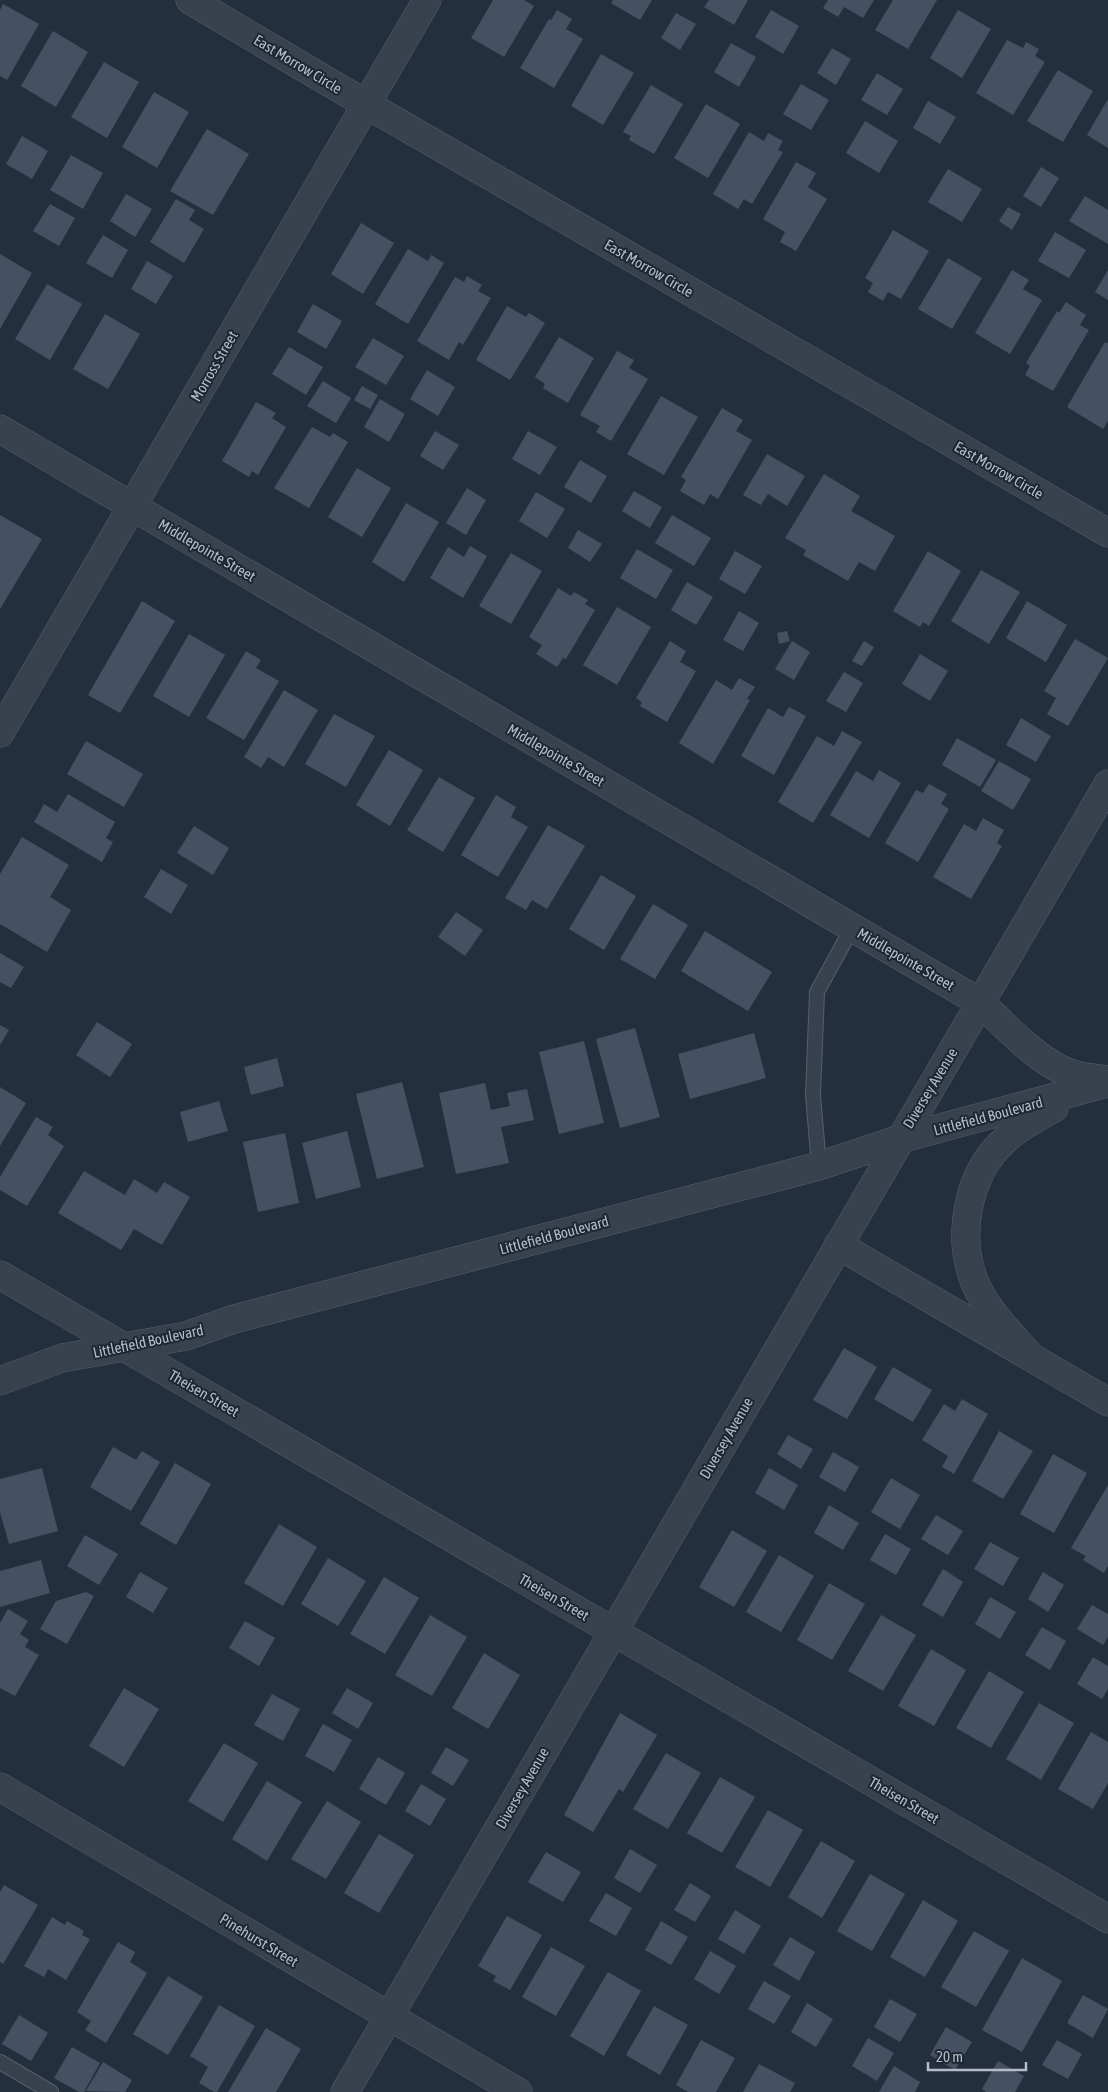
<svg xmlns="http://www.w3.org/2000/svg" width="1108" height="2092" font-family="'Asap Condensed',sans-serif">
<rect width="100%" height="100%" fill="#242f3e"/>
<g fill="#455162">
<path d="M493 0H524L534 6 504 57 471 38Z"/>
<path d="M613 0H652L640 20 611 3Z"/>
<path d="M709 0H748L734 25 704 7Z"/>
<path d="M828 0H874L863 18 844 7 838 17 823 8Z"/>
<path d="M893 0H937L908 49 875 30Z"/>
<path d="M3 4 39 24 7 80 0 76V10Z"/>
<path d="M557 10 572 19 566 29 583 39 554 88 520 68 549 19 551 20Z"/>
<path d="M771 10 799 26 783 54 755 37Z"/>
<path d="M958 10 991 29 962 78 930 58Z"/>
<path d="M676 13 696 24 680 50 661 38Z"/>
<path d="M53 31 88 52 56 107 21 86Z"/>
<path d="M1007 40 1023 48 1026 42 1039 49 1035 56 1045 62 1013 115 976 93Z"/>
<path d="M731 43 756 57 739 87 714 72Z"/>
<path d="M832 48 851 59 836 85 817 73Z"/>
<path d="M601 54 634 73 603 125 571 106Z"/>
<path d="M104 62 139 82 107 138 71 117Z"/>
<path d="M1058 70 1093 91 1063 142 1027 121Z"/>
<path d="M877 73 903 89 887 115 861 100Z"/>
<path d="M801 84 829 100 811 130 783 114Z"/>
<path d="M651 85 683 104 654 154 629 140 631 136 623 132Z"/>
<path d="M154 92 189 112 157 168 122 147Z"/>
<path d="M1108 99V148L1087 135Z"/>
<path d="M928 101 956 117 940 144 913 128Z"/>
<path d="M706 104 740 124 708 178 674 158Z"/>
<path d="M865 121 898 141 879 173 846 153Z"/>
<path d="M207 129 249 154 213 215 170 191Z"/>
<path d="M749 132 764 141 768 133 783 141 778 150 783 152 752 204 744 199 738 209 713 194Z"/>
<path d="M22 136 48 151 32 179 6 164Z"/>
<path d="M71 155 103 173 83 209 50 190Z"/>
<path d="M796 162 816 173 808 187 827 199 796 251 780 242 785 232 763 219Z"/>
<path d="M1041 167 1059 178 1041 207 1023 196Z"/>
<path d="M948 169 982 189 962 222 928 202Z"/>
<path d="M126 194 152 209 135 237 110 221Z"/>
<path d="M1085 196 1108 210V244L1069 221Z"/>
<path d="M176 199 195 210 189 220 204 229 184 263 150 242Z"/>
<path d="M50 204 75 218 59 246 33 231Z"/>
<path d="M1008 207 1021 214 1012 230 999 221Z"/>
<path d="M361 223 394 243 363 294 331 274Z"/>
<path d="M893 230 929 251 901 299 888 292 883 301 868 292 873 283 865 278Z"/>
<path d="M1055 232 1086 250 1069 278 1038 261Z"/>
<path d="M103 235 128 250 112 278 86 263Z"/>
<path d="M408 249 428 261 431 255 444 263 408 324 375 304Z"/>
<path d="M0 254 32 273 0 329Z"/>
<path d="M948 258 982 278 952 329 918 309Z"/>
<path d="M147 261 173 276 156 304 131 289Z"/>
<path d="M1012 270 1029 280 1023 289 1042 300 1010 354 975 333Z"/>
<path d="M1108 270V300L1095 292Z"/>
<path d="M467 276 482 285 478 291 491 298 463 345 459 342 449 360 417 341 455 277 464 282Z"/>
<path d="M47 284 82 304 50 360 15 339Z"/>
<path d="M1066 302 1086 315 1080 325 1089 330 1053 391 1025 375 1030 366 1026 363 1057 311 1059 313Z"/>
<path d="M313 304 342 321 326 349 297 332Z"/>
<path d="M507 306 526 317 529 313 545 323 510 380 476 360Z"/>
<path d="M105 314 140 334 108 389 73 369Z"/>
<path d="M559 337 594 358 568 403 543 388 545 384 535 377Z"/>
<path d="M373 338 404 356 386 385 355 367Z"/>
<path d="M1105 342 1108 343V421L1103 429 1067 407Z"/>
<path d="M289 347 323 367 306 395 272 374Z"/>
<path d="M617 351 634 360 629 368 648 379 611 441 596 432 600 426 580 415Z"/>
<path d="M427 370 455 387 438 416 410 399Z"/>
<path d="M323 381 351 398 336 423 307 406Z"/>
<path d="M362 386 378 395 370 409 354 400Z"/>
<path d="M661 396 698 417 664 475 627 454Z"/>
<path d="M380 399 405 414 389 442 364 427Z"/>
<path d="M256 402 276 413 272 418 286 427 258 475 252 471 249 477 222 461Z"/>
<path d="M722 408 743 420 736 431 752 440 718 499 710 494 704 505 680 491 686 480 681 477Z"/>
<path d="M312 427 330 437 333 433 348 442 309 508 274 488Z"/>
<path d="M435 431 459 445 443 470 420 456Z"/>
<path d="M528 431 557 447 540 475 512 459Z"/>
<path d="M767 454 805 476 787 506 768 494 761 505 743 495Z"/>
<path d="M580 460 607 476 591 503 564 487Z"/>
<path d="M357 468 391 488 362 537 328 517Z"/>
<path d="M824 474 860 496 851 511 895 536 875 571 859 562 848 581 803 555 806 550 785 538Z"/>
<path d="M467 488 486 500 466 535 446 523Z"/>
<path d="M634 491 662 507 650 528 622 511Z"/>
<path d="M536 492 565 509 547 538 519 521Z"/>
<path d="M406 503 439 522 404 582 372 562Z"/>
<path d="M0 515 42 539 0 609Z"/>
<path d="M672 515 711 538 694 566 655 543Z"/>
<path d="M578 530 602 544 590 562 568 548Z"/>
<path d="M470 546 487 556 463 598 430 578 448 547 464 557Z"/>
<path d="M637 549 673 570 656 599 620 578Z"/>
<path d="M735 551 762 566 745 594 719 579Z"/>
<path d="M928 551 961 571 929 626 923 622 920 627 893 611Z"/>
<path d="M511 553 542 571 511 624 479 606Z"/>
<path d="M981 570 1020 592 989 644 951 621Z"/>
<path d="M687 582 713 597 696 625 671 610Z"/>
<path d="M558 588 571 596 574 592 588 600 585 604 595 610 566 659 563 658 557 667 536 654 542 645 529 637Z"/>
<path d="M142 601 175 621 120 713 88 695Z"/>
<path d="M1027 601 1067 625 1046 662 1006 638Z"/>
<path d="M617 607 651 627 617 685 583 665Z"/>
<path d="M739 611 759 623 743 651 723 640Z"/>
<path d="M787 631 790 641 779 644 777 633Z"/>
<path d="M189 634 225 655 189 717 153 696Z"/>
<path d="M1075 639 1108 658 1068 726 1047 714 1056 698 1044 691Z"/>
<path d="M670 641 686 651 680 662 696 671 667 722 640 706 642 702 636 698Z"/>
<path d="M792 641 810 652 794 680 775 669Z"/>
<path d="M864 641 874 647 862 666 852 661Z"/>
<path d="M246 651 261 660 256 668 279 681 244 740 206 718Z"/>
<path d="M920 654 948 671 930 701 902 684Z"/>
<path d="M844 672 863 683 846 712 826 701Z"/>
<path d="M739 678 755 687 747 699 750 700 713 764 679 743 716 680 732 690Z"/>
<path d="M284 690 318 710 284 767 268 757 261 768 244 757Z"/>
<path d="M789 707 806 716 774 775 741 756 768 708 783 717Z"/>
<path d="M334 714 375 736 346 787 305 764Z"/>
<path d="M1021 718 1051 736 1036 762 1006 745Z"/>
<path d="M842 731 862 742 813 823 778 802 817 736 834 746Z"/>
<path d="M957 738 996 760 980 787 942 765Z"/>
<path d="M86 741 143 774 124 807 67 774Z"/>
<path d="M389 750 423 770 390 826 356 805Z"/>
<path d="M999 761 1031 779 1013 810 981 791Z"/>
<path d="M879 770 901 783 869 838 830 815 856 771 873 781Z"/>
<path d="M439 777 475 798 443 852 407 830Z"/>
<path d="M929 784 947 794 941 804 949 809 918 862 885 843 916 790 923 793Z"/>
<path d="M68 794 115 822 106 838 113 842 102 862 34 822 44 804 57 812Z"/>
<path d="M496 795 516 807 511 817 528 827 498 877 461 855Z"/>
<path d="M983 818 1004 830 997 843 1002 846 971 899 933 877 964 824 976 831Z"/>
<path d="M548 825 585 846 547 909 532 900 526 910 505 898Z"/>
<path d="M194 826 229 848 213 875 177 853Z"/>
<path d="M22 837 69 865 50 897 71 910 47 952 0 924V874Z"/>
<path d="M161 869 188 885 171 914 144 897Z"/>
<path d="M601 875 636 896 604 950 569 929Z"/>
<path d="M653 904 688 925 655 979 620 959Z"/>
<path d="M456 912 483 930 465 956 438 937Z"/>
<path d="M705 931 772 972 748 1011 681 971Z"/>
<path d="M0 953 24 967 11 988 0 982Z"/>
<path d="M97 1022 132 1044 110 1077 76 1055Z"/>
<path d="M0 1025 9 1030 0 1045Z"/>
<path d="M635 1028 660 1117 620 1128 596 1039Z"/>
<path d="M754 1033 766 1078 690 1099 678 1054Z"/>
<path d="M584 1041 604 1123 559 1134 539 1052Z"/>
<path d="M277 1058 284 1086 251 1095 244 1067Z"/>
<path d="M402 1082 424 1167 377 1179 356 1094Z"/>
<path d="M485 1083 491 1110 510 1106 507 1093 527 1089 534 1120 501 1127 509 1163 456 1174 439 1093Z"/>
<path d="M0 1087 26 1103 0 1146Z"/>
<path d="M219 1101 228 1131 188 1142 180 1112Z"/>
<path d="M36 1117 53 1127 48 1135 64 1146 27 1206 0 1190V1177Z"/>
<path d="M347 1131 361 1187 316 1199 302 1143Z"/>
<path d="M285 1133 299 1203 258 1212 243 1142Z"/>
<path d="M84 1171 125 1195 134 1179 157 1193 164 1182 190 1197 162 1245 134 1229 121 1250 58 1213Z"/>
<path d="M844 1348 877 1367 847 1419 813 1400Z"/>
<path d="M893 1367 932 1390 913 1422 874 1399Z"/>
<path d="M962 1399 988 1414 954 1474 942 1467 948 1456 922 1440 944 1404 955 1411Z"/>
<path d="M999 1431 1033 1451 1003 1499 972 1481Z"/>
<path d="M788 1435 813 1449 801 1469 777 1454Z"/>
<path d="M113 1447 136 1460 142 1451 160 1462 131 1511 90 1487Z"/>
<path d="M833 1452 859 1467 845 1492 819 1477Z"/>
<path d="M1053 1454 1087 1473 1054 1533 1020 1514Z"/>
<path d="M175 1463 211 1484 176 1545 140 1524Z"/>
<path d="M42 1468 58 1531 9 1544 0 1512V1479Z"/>
<path d="M769 1468 798 1485 784 1510 755 1493Z"/>
<path d="M891 1478 920 1495 900 1529 871 1512Z"/>
<path d="M1108 1485V1566L1104 1573 1083 1560 1086 1556 1071 1548Z"/>
<path d="M829 1505 859 1523 843 1550 814 1533Z"/>
<path d="M936 1515 963 1531 948 1555 921 1539Z"/>
<path d="M279 1524 317 1547 283 1606 244 1583Z"/>
<path d="M732 1530 767 1551 734 1607 699 1587Z"/>
<path d="M885 1534 911 1549 896 1575 870 1560Z"/>
<path d="M85 1535 118 1554 99 1585 67 1566Z"/>
<path d="M990 1542 1019 1558 1003 1586 974 1569Z"/>
<path d="M779 1555 814 1576 781 1632 746 1612Z"/>
<path d="M328 1558 366 1581 338 1626 301 1604Z"/>
<path d="M41 1560 50 1593 0 1607V1571Z"/>
<path d="M943 1569 963 1582 943 1617 922 1605Z"/>
<path d="M140 1572 168 1588 153 1613 126 1597Z"/>
<path d="M1043 1572 1064 1585 1048 1612 1028 1599Z"/>
<path d="M384 1577 419 1598 385 1654 350 1634Z"/>
<path d="M829 1583 865 1604 832 1660 797 1640Z"/>
<path d="M86 1592 94 1596 67 1644 40 1629 56 1601Z"/>
<path d="M990 1597 1016 1612 1000 1639 975 1624Z"/>
<path d="M1092 1605 1108 1614V1637L1103 1645 1077 1629Z"/>
<path d="M8 1609 28 1621 20 1634 29 1640 25 1647 39 1655 15 1696 0 1688V1623Z"/>
<path d="M430 1615 467 1637 432 1696 395 1675Z"/>
<path d="M881 1615 916 1635 883 1691 848 1671Z"/>
<path d="M245 1621 275 1638 259 1666 229 1648Z"/>
<path d="M1042 1627 1066 1641 1050 1670 1025 1655Z"/>
<path d="M931 1649 966 1670 934 1726 898 1706Z"/>
<path d="M484 1653 520 1675 488 1729 452 1708Z"/>
<path d="M1093 1657 1108 1666V1689L1102 1699 1077 1684Z"/>
<path d="M989 1671 1024 1692 991 1748 956 1728Z"/>
<path d="M124 1688 159 1709 124 1767 89 1746Z"/>
<path d="M347 1688 373 1703 358 1729 332 1713Z"/>
<path d="M272 1694 300 1709 283 1741 254 1725Z"/>
<path d="M1039 1703 1074 1723 1041 1780 1006 1759Z"/>
<path d="M620 1713 657 1735 623 1792 619 1789 593 1832 564 1815Z"/>
<path d="M323 1724 352 1740 334 1772 305 1756Z"/>
<path d="M1091 1732 1108 1742V1783L1093 1809 1058 1789Z"/>
<path d="M224 1743 258 1763 223 1822 188 1801Z"/>
<path d="M446 1747 469 1760 453 1786 431 1773Z"/>
<path d="M666 1753 701 1773 668 1829 633 1809Z"/>
<path d="M378 1757 405 1773 386 1805 359 1789Z"/>
<path d="M720 1777 755 1797 722 1853 687 1833Z"/>
<path d="M267 1781 302 1802 267 1861 232 1839Z"/>
<path d="M421 1784 446 1799 430 1826 405 1811Z"/>
<path d="M327 1801 361 1822 326 1879 291 1859Z"/>
<path d="M768 1810 803 1830 770 1887 735 1867Z"/>
<path d="M379 1834 414 1855 379 1913 344 1893Z"/>
<path d="M821 1841 855 1861 822 1918 788 1897Z"/>
<path d="M630 1849 657 1865 640 1893 614 1878Z"/>
<path d="M546 1852 581 1872 563 1902 528 1882Z"/>
<path d="M870 1874 905 1894 872 1951 837 1931Z"/>
<path d="M690 1883 711 1896 695 1922 674 1910Z"/>
<path d="M4 1885 38 1905 3 1964 0 1962V1892Z"/>
<path d="M606 1893 632 1908 616 1936 589 1921Z"/>
<path d="M923 1900 958 1921 925 1977 890 1957Z"/>
<path d="M735 1910 761 1926 744 1954 718 1939Z"/>
<path d="M507 1916 542 1935 510 1990 493 1981 496 1976 478 1966Z"/>
<path d="M52 1917 65 1925 67 1921 84 1931 82 1935 90 1939 66 1980 48 1969 44 1977 24 1966Z"/>
<path d="M661 1921 688 1937 671 1965 645 1950Z"/>
<path d="M974 1931 1009 1951 976 2007 941 1987Z"/>
<path d="M790 1937 815 1952 799 1981 773 1965Z"/>
<path d="M118 1942 135 1952 130 1962 147 1973 106 2043 85 2030 91 2021 77 2012Z"/>
<path d="M551 1947 585 1966 556 2016 522 1997Z"/>
<path d="M710 1951 736 1966 719 1994 694 1979Z"/>
<path d="M1022 1958 1062 1981 1022 2052 982 2030Z"/>
<path d="M608 1972 641 1991 604 2056 570 2036Z"/>
<path d="M168 1976 203 1997 168 2055 133 2034Z"/>
<path d="M764 1981 791 1996 774 2024 748 2009Z"/>
<path d="M1083 1995 1108 2009 1093 2038 1067 2023Z"/>
<path d="M890 1999 917 2014 900 2042 874 2027Z"/>
<path d="M807 2003 833 2019 816 2047 791 2032Z"/>
<path d="M219 2005 255 2026 217 2092H214L199 2083 208 2067 190 2056Z"/>
<path d="M654 2006 688 2025 660 2075 626 2055Z"/>
<path d="M19 2015 48 2033 31 2061 2 2044Z"/>
<path d="M946 2027 972 2042 955 2070 930 2055Z"/>
<path d="M266 2028 301 2049 276 2092H228Z"/>
<path d="M868 2038 894 2053 877 2081 852 2066Z"/>
<path d="M701 2040 735 2058 716 2092H688L676 2085Z"/>
<path d="M1057 2040 1082 2054 1068 2079 1042 2065Z"/>
<path d="M72 2047 100 2063 84 2092H79L54 2078Z"/>
<path d="M998 2061 1024 2076 1015 2092H986L982 2089Z"/>
<path d="M103 2062 132 2080 125 2092 86 2091Z"/>
<path d="M759 2064 795 2083 790 2092H743Z"/>
<path d="M894 2066 920 2082 915 2092H879Z"/>
</g>
<g fill="none" stroke-linecap="round" stroke-linejoin="round">
<g stroke="#565f6c" stroke-width="16">
<g id="service">
<path d="M819 1166 813 1095 817 992 852 928"/>
<path d="M0 2062 51 2092"/>
</g>
</g>
<g stroke="#565f6c" stroke-width="29">
<g id="minor">
<path d="M190 0 366 104 1108 533"/>
<path d="M0 429 981 1003C1003 1024 1034 1057 1062 1070 1077 1077 1092 1078 1108 1080"/>
<path d="M0 733 427 0"/>
<path d="M838 1245 1108 1402"/>
<path d="M0 1275 1108 1919"/>
<path d="M1030 1356C1011 1334 987 1311 975 1283 956 1236 967 1173 1006 1139 1021 1126 1038 1117 1054 1108"/>
<path d="M0 1381 62 1358 186 1336 234 1319 819 1166 900 1139 1107 1083"/>
<path d="M0 1787 518 2092"/>
<path d="M345 2092 1108 784"/>
</g>
</g>
<use href="#service" stroke="#38414e" stroke-width="14"/>
<use href="#minor" stroke="#38414e" stroke-width="28"/>
</g>
<g text-anchor="middle" dominant-baseline="central" stroke-width="4" stroke-linejoin="round" paint-order="stroke">
<g font-size="15" fill="#b4bcc9" stroke="#1d2633">
<text transform="translate(298 64) rotate(31)">East Morrow Circle</text>
<text transform="translate(649 268) rotate(30)">East Morrow Circle</text>
<text transform="translate(214 366) rotate(-60)">Morross Street</text>
<text transform="translate(999 470) rotate(30)">East Morrow Circle</text>
<text transform="translate(207 550) rotate(30)">Middlepointe Street</text>
<text transform="translate(556 755) rotate(30)">Middlepointe Street</text>
<text transform="translate(906 959) rotate(30)">Middlepointe Street</text>
<text transform="translate(930 1088) rotate(-59)">Diversey Avenue</text>
<text transform="translate(988 1116) rotate(-15)">Littlefield Boulevard</text>
<text transform="translate(554 1235) rotate(-15)">Littlefield Boulevard</text>
<text transform="translate(148 1341) rotate(-12)">Littlefield Boulevard</text>
<text transform="translate(204 1393) rotate(30)">Theisen Street</text>
<text transform="translate(726 1438) rotate(-60)">Diversey Avenue</text>
<text transform="translate(554 1597) rotate(30)">Theisen Street</text>
<text transform="translate(522 1788) rotate(-60)">Diversey Avenue</text>
<text transform="translate(904 1800) rotate(30)">Theisen Street</text>
<text transform="translate(259 1940) rotate(31)">Pinehurst Street</text>
</g>
</g>
<path d="M928 2062v8h98v-8" fill="none" stroke="#b4bcc9" stroke-width="2.5"/>
<text x="936" y="2062" font-size="15" fill="#b4bcc9" stroke="#1d2633" stroke-width="4" paint-order="stroke">20 m</text>
</svg>
